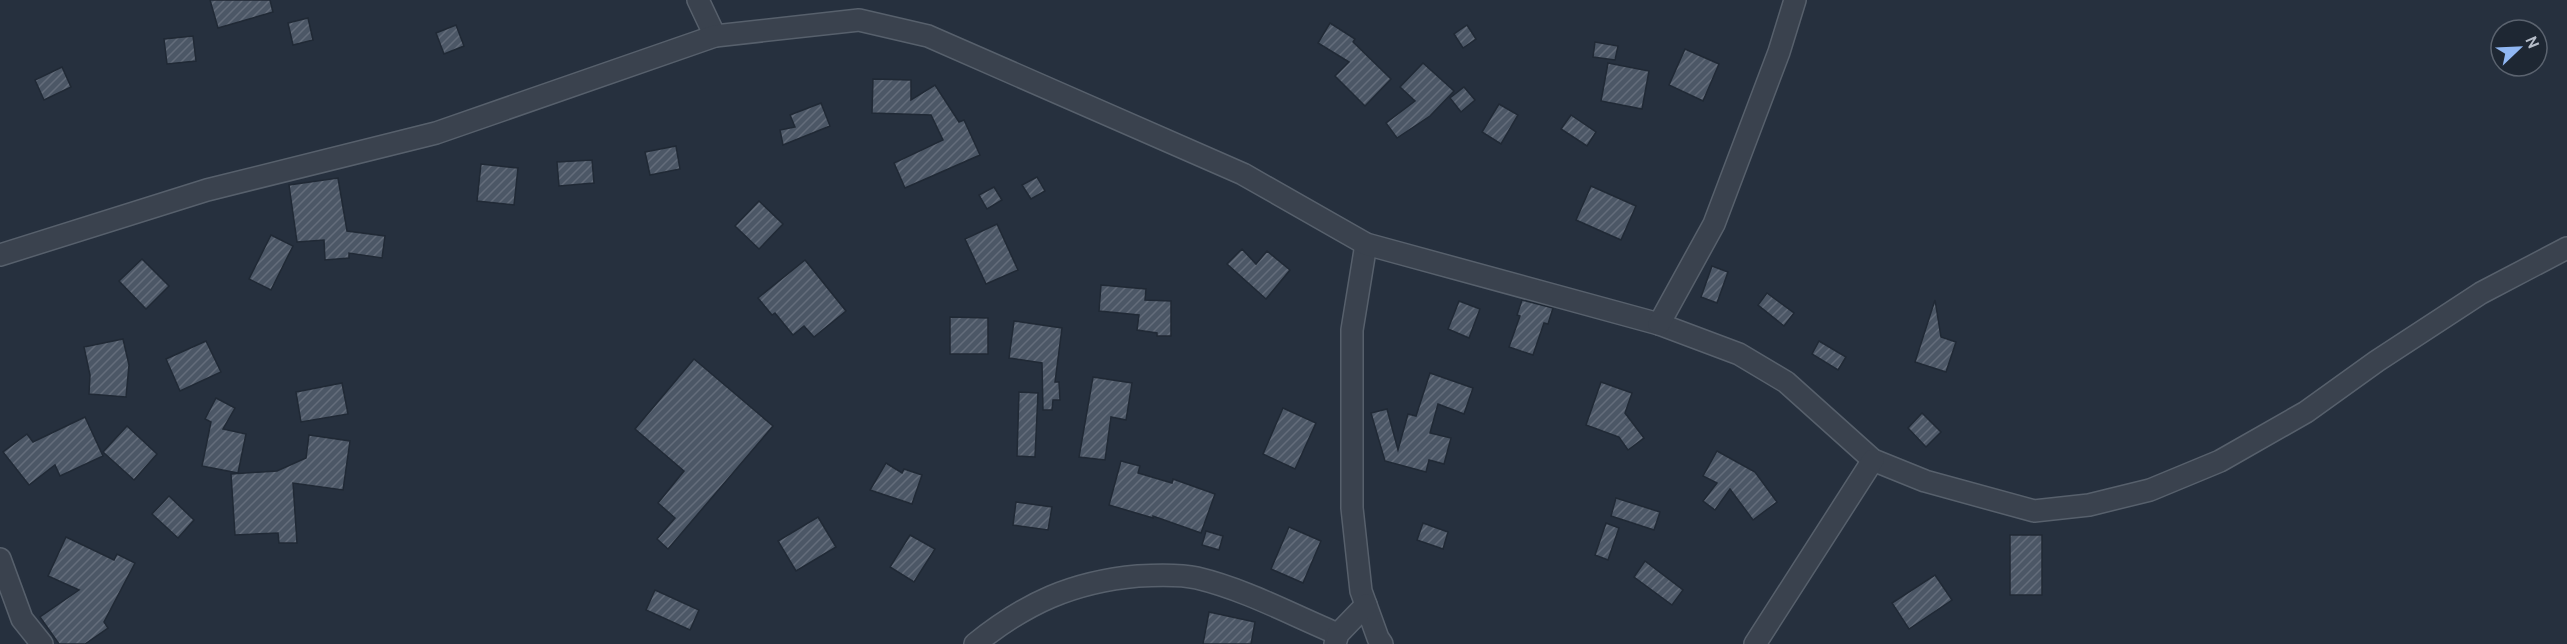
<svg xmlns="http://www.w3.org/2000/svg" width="2567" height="644" font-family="Cabin,sans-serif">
<defs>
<pattern id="building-hatch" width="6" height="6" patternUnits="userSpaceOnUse" patternTransform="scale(1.5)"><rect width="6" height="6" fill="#4c5766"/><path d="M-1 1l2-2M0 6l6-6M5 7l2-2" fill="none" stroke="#646d7b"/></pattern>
</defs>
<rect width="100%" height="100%" fill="#26303e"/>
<g fill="url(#building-hatch)" stroke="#202935" stroke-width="1.5">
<path d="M210 0H270L273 12 218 28Z"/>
<path d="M308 18 313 40 293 45 288 23Z"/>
<path d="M1330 23 1355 39 1353 42 1391 79 1365 106 1335 76 1349 62 1318 43Z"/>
<path d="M456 25 464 46 444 54 436 33Z"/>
<path d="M1467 25 1476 39 1463 48 1454 34Z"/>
<path d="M193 36 196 61 167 64 164 39Z"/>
<path d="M1595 42 1618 46 1615 60 1593 57Z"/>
<path d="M1685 49 1719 64 1703 101 1669 85Z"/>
<path d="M1423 63 1454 91 1430 116 1397 138 1386 123 1415 101 1400 87Z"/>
<path d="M1608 63 1649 71 1642 109 1601 101Z"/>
<path d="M62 67 71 87 44 100 35 80Z"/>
<path d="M873 79 911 80V100L935 85 959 122 964 120 980 155 905 188 894 163 943 140 931 115 872 113Z"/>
<path d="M1464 87 1475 100 1461 112 1450 98Z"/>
<path d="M821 103 830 126 783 145 780 130 795 127 790 115Z"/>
<path d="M1499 104 1518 115 1501 144 1482 132Z"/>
<path d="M1571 115 1596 132 1587 146 1561 129Z"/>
<path d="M676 146 680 169 650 175 645 152Z"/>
<path d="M592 160 594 183 559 186 557 162Z"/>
<path d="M481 164 518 168 514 205 477 201Z"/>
<path d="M1037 177 1045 191 1031 199 1022 185Z"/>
<path d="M338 178 347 231 385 236 382 258 349 253V258L325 260 324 240 297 242 289 185Z"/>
<path d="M1591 186 1636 206 1621 240 1576 220Z"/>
<path d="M994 187 1002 200 987 209 979 195Z"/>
<path d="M759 201 783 224 759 249 735 226Z"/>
<path d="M997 224 1018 270 986 284 965 239Z"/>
<path d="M271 235 293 246 271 290 249 279Z"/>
<path d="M1242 249 1256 264 1267 251 1290 270 1266 299 1227 264Z"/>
<path d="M142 259 169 286 146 309 119 281Z"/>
<path d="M805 260 846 311 814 337 804 326 793 335 775 313 772 315 758 298Z"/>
<path d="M1712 266 1728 272 1717 303 1701 297Z"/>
<path d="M1101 285 1146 289 1145 300 1171 301V336H1157V333L1137 330 1139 315 1099 311Z"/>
<path d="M1767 293 1794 313 1784 326 1758 305Z"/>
<path d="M1522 300 1553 308 1548 324 1544 323 1533 355 1509 347 1520 316 1517 315Z"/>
<path d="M1935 300 1941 337 1956 342 1946 372 1915 362Z"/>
<path d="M1459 301 1480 309 1469 338 1448 329Z"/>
<path d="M950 317 988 318V354H950Z"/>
<path d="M1014 321 1062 328 1055 382H1059L1060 400H1053L1052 410H1043L1042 363 1009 358Z"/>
<path d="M123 339 129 365 126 397 89 394 90 375 84 347Z"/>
<path d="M206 341 221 372 180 391 166 359Z"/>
<path d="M1819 341 1846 357 1838 370 1812 354Z"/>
<path d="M694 359 773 426 668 549 657 539 675 518 658 503 684 471 635 429Z"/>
<path d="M1430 373 1473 388 1464 414 1438 404 1430 433 1451 438 1444 464 1429 460 1426 472 1385 461 1371 413 1387 409 1398 450 1408 414 1416 416Z"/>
<path d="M1093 377 1132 383 1126 420 1111 417 1105 460 1079 457Z"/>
<path d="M1601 382 1632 393 1625 413 1644 438 1628 450 1619 437 1586 425Z"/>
<path d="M342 383 348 414 301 422 296 392Z"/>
<path d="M1019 392 1038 393 1035 457 1017 456Z"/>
<path d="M216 398 235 408 223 429 246 434 238 473 202 466 211 422 205 419Z"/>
<path d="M1283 408 1316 423 1295 469 1263 454Z"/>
<path d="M1922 413 1941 432 1926 447 1908 428Z"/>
<path d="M85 417 103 456 60 476 55 465 29 485 3 452 27 434 33 442Z"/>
<path d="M127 426 157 454 134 480 103 452Z"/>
<path d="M309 435 350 441 343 490 293 483 297 543H279L278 533 235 535 231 474 277 471 306 458Z"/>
<path d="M1717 451 1755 472 1777 502 1753 520 1730 489 1715 510 1703 501 1717 483 1703 476Z"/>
<path d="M1121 461 1140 466 1138 473 1172 483 1173 479 1215 494 1201 533 1153 516V518L1109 505Z"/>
<path d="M886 463 902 473 904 469 922 475 912 504 870 490Z"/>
<path d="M169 496 194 520 178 538 152 514Z"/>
<path d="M1616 498 1660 512 1654 530 1611 516Z"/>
<path d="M1016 502 1052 507 1048 530 1013 525Z"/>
<path d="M818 517 836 547 796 571 778 541Z"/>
<path d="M1423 523 1448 532 1443 549 1417 540Z"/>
<path d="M1606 523 1619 528 1608 560 1595 555Z"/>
<path d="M1289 527 1321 541 1303 583 1271 569Z"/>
<path d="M1206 531 1223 536 1219 550 1202 545Z"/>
<path d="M910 535 935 549 914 582 890 567Z"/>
<rect x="2010" y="535" width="32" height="60"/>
<path d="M66 537 114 560 117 554 135 563 104 622 108 628 85 644H59L40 617 79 590 48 576Z"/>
<path d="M1645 561 1683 590 1672 605 1634 577Z"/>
<path d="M1935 575 1952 600 1909 629 1892 603Z"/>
<path d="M655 590 699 610 690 630 646 610Z"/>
<path d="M1209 612 1255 622 1251 644H1203Z"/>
</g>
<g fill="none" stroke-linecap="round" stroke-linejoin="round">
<g stroke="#57606c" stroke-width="24">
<g id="minor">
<path d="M698 0 715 36"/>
<path d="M1366 244 1352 330V508L1361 591 1378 638 1382 644"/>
<path d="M0 255 207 190 436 133 715 36 859 20 928 36 1243 174 1366 244 1659 324 1739 354 1786 382 1873 460 1925 481 2034 511 2089 505 2150 490 2220 461 2306 412 2377 361 2481 293 2567 248"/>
<path d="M1659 324 1714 224 1779 52 1795 0"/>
<path d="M0 559 22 619 42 644"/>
<path d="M975 644C1026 603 1072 582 1138 576 1157 575 1179 574 1197 578 1247 590 1292 615 1338 634"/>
<path d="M1335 644 1338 634 1366 605"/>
<path d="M1755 644 1873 460"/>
</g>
</g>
<use href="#minor" stroke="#3a424e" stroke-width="21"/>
</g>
<g transform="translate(2519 48) rotate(67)"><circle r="28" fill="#1e2733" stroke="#5b636f" stroke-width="1.5"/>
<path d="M0-4.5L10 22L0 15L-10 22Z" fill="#90b7f3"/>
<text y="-9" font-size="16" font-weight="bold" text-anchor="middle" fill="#b6bdc9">N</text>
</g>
</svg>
